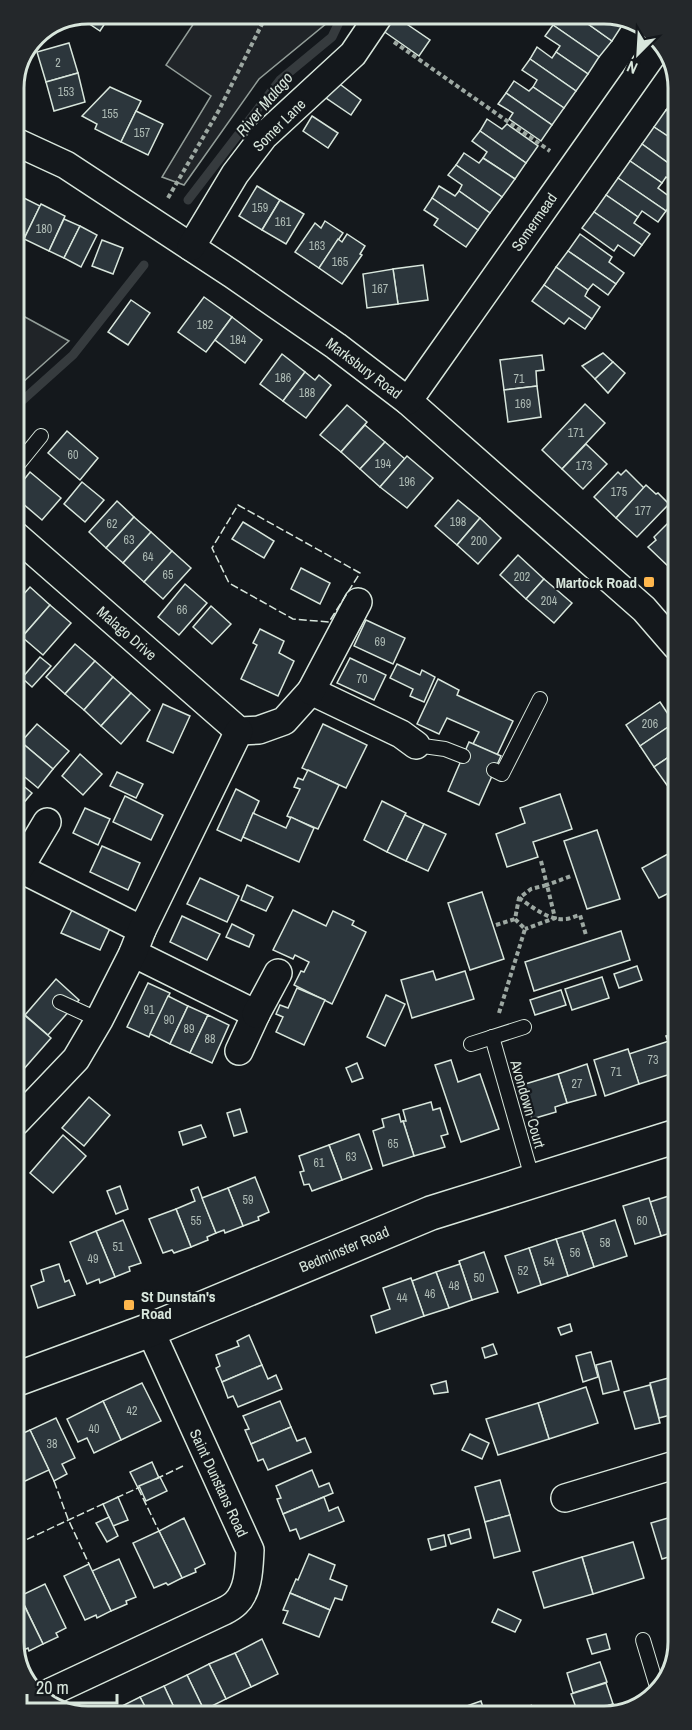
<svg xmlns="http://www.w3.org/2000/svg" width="692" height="1730" font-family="'Archivo Narrow',sans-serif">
<rect width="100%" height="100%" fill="#14181c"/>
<g fill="#202428" stroke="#939e99" stroke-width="1.5">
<path d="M200 14H334L333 18 259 79 184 185 162 177 211 96 166 65Z"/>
<path d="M14 311 69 341 14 390Z"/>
</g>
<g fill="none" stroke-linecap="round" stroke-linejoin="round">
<g stroke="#363b3e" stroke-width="9">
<path d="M188 200 280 80 332 37 343 14"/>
<path d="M14 408 73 355 144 265"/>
</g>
</g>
<g fill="#2c363c" stroke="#d8e6dc" stroke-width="1.5">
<path d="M88 14H111L100 31 79 17Z"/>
<path d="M392 14 430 40 419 56 379 28Z"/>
<path d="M400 14H423L416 24Z"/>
<path d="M561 14 576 24 581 19 612 41 599 57 553 25Z"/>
<path d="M584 14H608L623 24 612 41 581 19Z"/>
<path d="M608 14H609L626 20 623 24Z"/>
<path d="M553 25 599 57 588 74 556 52 560 46 545 36Z"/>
<path d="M69 43 78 73 46 82 37 52Z"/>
<path d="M537 47 552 58 556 52 588 74 576 91 530 59Z"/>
<path d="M530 59 576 91 564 108 533 87 537 80 522 70Z"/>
<path d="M78 73 85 102 54 111 46 82Z"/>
<path d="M514 81 529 91 533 87 564 108 552 125 506 93Z"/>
<path d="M337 82 361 100 351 115 326 98Z"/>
<path d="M110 87 141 101 121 142 95 129 97 124 82 116Z"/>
<path d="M506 93 552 125 541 141 509 119 513 113 498 104Z"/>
<path d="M675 98V116L666 110Z"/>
<path d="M666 110 675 116V141L654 127Z"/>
<path d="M136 111 163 124 148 155 121 142Z"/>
<path d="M312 116 338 133 328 148 303 131Z"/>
<path d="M487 119 502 129 507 124 538 146 526 163 480 131Z"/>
<path d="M654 127 675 141V168L642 144Z"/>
<path d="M480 131 526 163 515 179 483 158 487 152 472 141Z"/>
<path d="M642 144 675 168V183L666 177 662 183 630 161Z"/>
<path d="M464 153 479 163 483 158 515 179 502 197 456 165Z"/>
<path d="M630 161 662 183 658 188 674 200 666 211 618 178Z"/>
<path d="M456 165 502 197 490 213 459 191 462 185 448 175Z"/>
<path d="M618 178 666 211 658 222 642 211 638 217 606 195Z"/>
<path d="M257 186 280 200 262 230 239 216Z"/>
<path d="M439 186 455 196 459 191 490 213 478 230 432 198Z"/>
<path d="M16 194 40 206 24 239 14 234V199Z"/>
<path d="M606 195 638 217 634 223 650 234 642 245 594 212Z"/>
<path d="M432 198 478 230 466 247 434 225 438 219 424 210Z"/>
<path d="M280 200 304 214 286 244 262 230Z"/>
<path d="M41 204 65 216 49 251 24 239Z"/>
<path d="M594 212 642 245 634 256 618 245 614 251 582 228Z"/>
<path d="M64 219 80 226 64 258 49 251Z"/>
<path d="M325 221 343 233 319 268 295 252 315 223 321 228Z"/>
<path d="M80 226 97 235 81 267 64 258Z"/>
<path d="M347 234 365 246 360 254 362 255 342 284 319 268 338 239 342 242Z"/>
<path d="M580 234 612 257 609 262 624 273 616 284 568 251Z"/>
<path d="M102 240 123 248 113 274 92 266Z"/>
<path d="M568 251 616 284 608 295 593 284 588 290 556 267Z"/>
<path d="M423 265 428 300 398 304 393 269Z"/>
<path d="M556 267 588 290 585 296 600 307 592 319 544 285Z"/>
<path d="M393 269 398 304 367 308 363 274Z"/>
<path d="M544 285 592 319 585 329 569 318 564 324 532 301Z"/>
<path d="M204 297 232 317 206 352 178 332Z"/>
<path d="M131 300 150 313 128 345 108 332Z"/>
<path d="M232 317 262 340 245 363 215 340Z"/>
<path d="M603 353 613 362 595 379 582 366Z"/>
<path d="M282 354 305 372 283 401 260 384Z"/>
<path d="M542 355 544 370 536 371 537 386 504 390 500 360Z"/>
<path d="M613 362 625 373 608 393 595 379Z"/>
<path d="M305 372 315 380 319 375 331 385 306 418 283 401Z"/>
<path d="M537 386 541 417 508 422 504 390Z"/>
<path d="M585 404 605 423 562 469 542 450Z"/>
<path d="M347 405 367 422 341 452 320 435Z"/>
<path d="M365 425 385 442 360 469 341 452Z"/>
<path d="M67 431 98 458 80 480 48 453Z"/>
<path d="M385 442 405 459 380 487 360 469Z"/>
<path d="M586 444 607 464 583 489 562 469Z"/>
<path d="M407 456 433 478 407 508 380 487Z"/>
<path d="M626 470 644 488 616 518 594 497 618 472 621 475Z"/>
<path d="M30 472 61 498 42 520 15 497V491Z"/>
<path d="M82 482 104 500 85 522 64 504Z"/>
<path d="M646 485 656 494 658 493 669 504 637 537 616 518Z"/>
<path d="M458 500 480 518 457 545 435 526Z"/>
<path d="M117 501 134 517 106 548 89 532Z"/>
<path d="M134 517 151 532 123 563 106 548Z"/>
<path d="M480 518 501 538 478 564 457 545Z"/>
<path d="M670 521 676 527V562L670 568 648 547 656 540 654 537Z"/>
<path d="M243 522 274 541 264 558 232 539Z"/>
<path d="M151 532 172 551 144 582 123 563Z"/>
<path d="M172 551 191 568 163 599 144 582Z"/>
<path d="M518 555 544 579 526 599 500 575Z"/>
<path d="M676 562V575L670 568Z"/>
<path d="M301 568 330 583 320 604 291 589Z"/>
<path d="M544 579 572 603 554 623 526 599Z"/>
<path d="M185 584 207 603 179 635 158 617Z"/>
<path d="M30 587 50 605 22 637 15 630V604Z"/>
<path d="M50 605 71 623 43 655 22 637Z"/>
<path d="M211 606 231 624 212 644 193 627Z"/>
<path d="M366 620 405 638 393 664 354 646Z"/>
<path d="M260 629 284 641 279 653 294 661 278 696 241 679 257 645 253 643Z"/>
<path d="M75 644 95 661 65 694 46 677Z"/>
<path d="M40 657 51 666 32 687 22 678Z"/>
<path d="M350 658 386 675 374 700 337 683Z"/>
<path d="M95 661 113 677 84 710 65 694Z"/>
<path d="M397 664 420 675 422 670 435 677 424 702 410 696 413 689 390 678Z"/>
<path d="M113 677 131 693 101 726 84 710Z"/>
<path d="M438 679 459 690 457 695 513 721 497 755 473 744 479 732 447 718 439 734 417 724Z"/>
<path d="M131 693 150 710 121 744 101 726Z"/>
<path d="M660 702 674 723 640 746 626 725Z"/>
<path d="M163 704 190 716 173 753 147 741Z"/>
<path d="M37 724 69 751 53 769 21 742Z"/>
<path d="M323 724 367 745 346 788 302 768Z"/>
<path d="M671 725 676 734V752L654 767 640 746Z"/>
<path d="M21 742 53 769 38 788 15 769V750Z"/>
<path d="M469 742 501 756 479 805 448 791Z"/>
<path d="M676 752V783L669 788 654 767Z"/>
<path d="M80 754 102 774 83 795 62 776Z"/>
<path d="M308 770 339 785 318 829 287 816 300 789 294 787 298 778 303 780Z"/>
<path d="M117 772 143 784 136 798 110 786Z"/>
<path d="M15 779 32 793 15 813Z"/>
<path d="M676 783V799L669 788Z"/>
<path d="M236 789 259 801 241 841 217 830Z"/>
<path d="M560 794 572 829 533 842 538 857 507 867 496 834 525 823 520 808Z"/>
<path d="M125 796 163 815 151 840 113 822Z"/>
<path d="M382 801 406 813 387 852 364 840Z"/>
<path d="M85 808 110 819 98 845 73 833Z"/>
<path d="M253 813 286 828 291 817 314 828 299 862 243 837Z"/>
<path d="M405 815 424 824 406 861 387 852Z"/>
<path d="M424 824 446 834 428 871 406 861Z"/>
<path d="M597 830 620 899 587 909 564 841Z"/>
<path d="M102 846 140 863 128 890 90 872Z"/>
<path d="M677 849V889L659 898 642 868Z"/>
<path d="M200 878 239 896 227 922 187 904Z"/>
<path d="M247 885 273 897 266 911 241 900Z"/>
<path d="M482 892 504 959 470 970 448 903Z"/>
<path d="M74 906 112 924 100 950 61 933Z"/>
<path d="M293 910 326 926 333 911 354 921 352 925 366 932 332 1004 294 985 301 971 304 972 309 962 295 955 293 959 273 950Z"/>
<path d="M182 916 220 934 207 960 170 942Z"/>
<path d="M232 924 254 935 249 947 226 937Z"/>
<path d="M621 931 630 960 534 991 525 962Z"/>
<path d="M637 966 642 980 619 988 614 974Z"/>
<path d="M433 971 436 980 465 971 474 999 412 1018 401 980Z"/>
<path d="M602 977 609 998 572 1010 565 989Z"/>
<path d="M56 979 79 1000 48 1035 25 1015Z"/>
<path d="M148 983 170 993 149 1037 127 1027Z"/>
<path d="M297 988 325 1000 304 1045 276 1032 283 1017 276 1014 280 1005 288 1008Z"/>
<path d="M561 990 566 1005 535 1015 530 1000Z"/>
<path d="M386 995 405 1004 385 1046 367 1037Z"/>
<path d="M168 996 188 1006 170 1044 150 1034Z"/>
<path d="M188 1006 208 1015 190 1053 170 1044Z"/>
<path d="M22 1013 51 1038 16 1078V1021Z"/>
<path d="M208 1015 229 1025 212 1063 190 1053Z"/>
<path d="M677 1032V1066L666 1036Z"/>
<path d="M669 1041 677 1066V1072L639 1084 629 1054Z"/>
<path d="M628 1049 639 1084 605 1096 594 1060Z"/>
<path d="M451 1060 458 1082 480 1074 499 1129 461 1142 435 1065Z"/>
<path d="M357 1063 363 1078 352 1082 346 1068Z"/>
<path d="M587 1064 596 1095 567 1103 558 1074Z"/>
<path d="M558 1074 567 1103 555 1107 556 1112 532 1119 522 1085Z"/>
<path d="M89 1097 110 1115 84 1146 62 1128Z"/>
<path d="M431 1102 433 1110 440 1108 448 1134 441 1136 445 1147 414 1156 403 1121H406L403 1110Z"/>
<path d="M240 1109 247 1132 234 1136 227 1113Z"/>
<path d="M399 1114 401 1122 403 1121 414 1156 383 1166 373 1131 384 1127 382 1119Z"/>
<path d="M201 1125 206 1137 183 1145 179 1132Z"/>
<path d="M359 1134 372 1169 342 1180 329 1145Z"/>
<path d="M63 1135 86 1156 53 1193 30 1173Z"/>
<path d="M329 1145 342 1180 312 1191 309 1184 304 1185 300 1172 304 1171 299 1156Z"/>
<path d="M255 1177 269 1212 258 1217 259 1220 243 1226 228 1188Z"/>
<path d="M120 1186 128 1209 116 1214 107 1191Z"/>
<path d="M198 1187 216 1233 207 1237 208 1240 191 1247 176 1209 195 1201 191 1190Z"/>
<path d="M228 1188 243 1226 225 1233 224 1230 216 1233 202 1198Z"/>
<path d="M675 1194 677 1202V1231L661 1236 650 1202Z"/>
<path d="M649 1198 661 1236 635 1244 623 1206Z"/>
<path d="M176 1209 191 1247 174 1253 172 1250 163 1253 149 1219Z"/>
<path d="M16 1216 24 1218 16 1253Z"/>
<path d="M123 1220 141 1263 129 1267 130 1271 115 1277 96 1231Z"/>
<path d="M615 1220 627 1256 594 1267 582 1231Z"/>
<path d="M96 1231 115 1277 100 1283 99 1279 87 1284 70 1242Z"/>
<path d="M582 1231 594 1267 568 1276 556 1239Z"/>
<path d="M556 1239 568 1276 541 1285 529 1248Z"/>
<path d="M529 1248 541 1285 518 1293 505 1256Z"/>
<path d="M484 1252 498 1292 472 1300 459 1261Z"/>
<path d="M59 1264 65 1282 69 1280 75 1295 38 1308 31 1286 44 1281 41 1270Z"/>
<path d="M460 1264 472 1300 449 1308 436 1272Z"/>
<path d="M436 1272 449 1308 424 1316 412 1281Z"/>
<path d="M411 1278 424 1316 376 1333 371 1316 390 1309 383 1288Z"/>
<path d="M570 1324 572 1331 561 1335 558 1328Z"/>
<path d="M249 1335 262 1365 222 1382 216 1368 220 1366 216 1355 239 1346 237 1341Z"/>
<path d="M493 1344 497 1354 485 1358 482 1348Z"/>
<path d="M591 1352 598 1377 583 1382 576 1356Z"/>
<path d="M611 1361 619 1390 603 1394 596 1365Z"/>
<path d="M262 1365 268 1379 276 1375 282 1389 238 1407 233 1396 228 1398 222 1382Z"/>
<path d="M678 1375V1400L672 1377Z"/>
<path d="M672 1377 678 1400V1413L659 1418 650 1383Z"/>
<path d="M446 1381 448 1392 434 1394 431 1385Z"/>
<path d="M142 1383 161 1421 121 1440 103 1401Z"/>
<path d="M650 1385 660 1423 635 1429 624 1392Z"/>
<path d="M586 1387 598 1423 549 1439 538 1403Z"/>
<path d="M103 1401 121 1440 94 1453 87 1438 78 1442 67 1419Z"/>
<path d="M280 1401 291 1427 251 1444 245 1430 249 1429 243 1416Z"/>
<path d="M538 1403 549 1439 498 1455 486 1419Z"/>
<path d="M56 1418 75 1458 62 1464 67 1474 54 1481 30 1430Z"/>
<path d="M291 1427 297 1441 305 1438 311 1452 268 1470 263 1459 258 1461 251 1444Z"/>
<path d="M30 1430 49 1470 23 1482 17 1470V1436Z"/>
<path d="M470 1434 489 1443 482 1459 462 1450Z"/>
<path d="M152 1462 159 1478 138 1488 130 1472Z"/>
<path d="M312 1470 319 1487 329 1483 333 1493 283 1514 277 1499 281 1498 276 1486Z"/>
<path d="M160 1477 167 1491 146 1501 139 1486Z"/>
<path d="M500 1480 510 1515 485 1522 475 1487Z"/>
<path d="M118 1497 128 1520 113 1526 103 1504Z"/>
<path d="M324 1497 329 1511 338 1507 344 1521 300 1539 296 1529 290 1531 283 1514Z"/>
<path d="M510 1515 520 1551 494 1558 485 1522Z"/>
<path d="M678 1515V1554L662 1559 651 1523Z"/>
<path d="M109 1517 118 1536 107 1542 96 1523Z"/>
<path d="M184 1518 205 1564 195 1569 196 1572 182 1578 159 1531Z"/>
<path d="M469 1529 471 1538 451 1544 448 1535Z"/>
<path d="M159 1531 182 1578 168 1585 166 1583 154 1588 133 1543Z"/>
<path d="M444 1535 446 1546 431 1550 428 1539Z"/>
<path d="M633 1542 644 1578 593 1594 582 1557Z"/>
<path d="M309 1554 335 1565 330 1579 347 1586 342 1600 335 1598 330 1610 290 1593 296 1579 298 1580Z"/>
<path d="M582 1557 593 1594 544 1608 533 1572Z"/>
<path d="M119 1559 136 1597 126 1601 127 1604 111 1611 92 1571Z"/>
<path d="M89 1564 111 1611 97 1618 96 1615 85 1620 64 1576Z"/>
<path d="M45 1584 66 1628 56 1633 58 1637 43 1644 20 1596Z"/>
<path d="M18 1593 43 1644 29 1651 28 1648 17 1653Z"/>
<path d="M290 1593 330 1610 319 1637 283 1623 288 1611 283 1610Z"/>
<path d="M498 1609 521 1620 515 1632 492 1622Z"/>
<path d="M606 1634 610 1649 592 1654 587 1639Z"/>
<path d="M262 1639 278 1674 251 1687 235 1653Z"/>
<path d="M235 1653 251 1687 226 1699 209 1664Z"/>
<path d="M600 1662 607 1682 573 1693 567 1673Z"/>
<path d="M209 1664 226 1699 204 1710 187 1675Z"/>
<path d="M187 1675 204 1710 190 1716H178L164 1686Z"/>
<path d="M606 1683 613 1704 586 1713H578L571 1694Z"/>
<path d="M164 1686 178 1716H150L140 1697Z"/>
<path d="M140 1697 150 1716H120L116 1709Z"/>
<path d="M481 1701 485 1714 447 1713Z"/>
<path d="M613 1704 616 1713H586Z"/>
<path d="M116 1709 120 1716H100Z"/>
</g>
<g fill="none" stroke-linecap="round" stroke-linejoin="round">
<g stroke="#d8e6dc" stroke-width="16">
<g id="service">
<path d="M15 468 41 436"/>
<path d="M416 745 445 749 463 756"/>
<path d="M494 770 502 774 540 699"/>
<path d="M60 1002 99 1020"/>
<path d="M492 1037 533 1181"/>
<path d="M471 1044 524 1027"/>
<path d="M643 1640 658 1690"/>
</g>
</g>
<g stroke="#d8e6dc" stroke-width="30">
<g id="minor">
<path d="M14 141 66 165 232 274 336 346 408 401 644 609 676 646"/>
<path d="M191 247 235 174 264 136 353 54 380 14"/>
<path d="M408 401 660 44"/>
<path d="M15 535 239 731 259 730 284 721 311 691 401 734 416 745"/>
<path d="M311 691 358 602"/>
<path d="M19 868 142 930"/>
<path d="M16 874 47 822"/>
<path d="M133 953 256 1014 239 1051"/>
<path d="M256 1014 278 973"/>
<path d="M16 1122 76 1059 99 1020 133 953 142 930 239 731"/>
<path d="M565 1498 678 1464"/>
<path d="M40 1697 224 1611C228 1609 233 1606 236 1603 249 1590 249 1568 250 1550L150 1330"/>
</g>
</g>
<g stroke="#d8e6dc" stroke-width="36">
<path id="secondary" d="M17 1379 150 1330 431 1213 677 1136"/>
</g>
<g stroke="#9da8a2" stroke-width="4" stroke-dasharray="4.5 3" stroke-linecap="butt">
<path d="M394 42 550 151"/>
<path d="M168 198 219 110 267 14"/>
<path d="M541 861 547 885 571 876"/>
<path d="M519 898C531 906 549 921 565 919 570 919 575 916 580 915L586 935"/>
<path d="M496 925 515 919"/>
<path d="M499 1013 525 929 515 919 519 898 531 889 547 885 555 918 525 929"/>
<path d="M530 1705 533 1713"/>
</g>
<use href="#service" stroke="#14181c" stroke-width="14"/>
<use href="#minor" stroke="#14181c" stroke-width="27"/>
<use href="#secondary" stroke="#14181c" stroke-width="33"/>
<g stroke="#d8e6dc" stroke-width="1.5" stroke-dasharray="8 3" stroke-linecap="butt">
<path d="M238 505 360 573 329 622 293 619 229 583 212 548Z"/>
<path d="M156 1479 183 1466"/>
<path d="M54 1481 68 1519 89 1564"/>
<path d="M138 1488 159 1531"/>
<path d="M116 1498 140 1487"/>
<path d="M17 1544 105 1503"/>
</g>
</g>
<g fill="#ffb74d" stroke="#14181c" stroke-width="2">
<rect x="643" y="576" width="12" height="12" rx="3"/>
<rect x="123" y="1299" width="12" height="12" rx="3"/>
</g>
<g text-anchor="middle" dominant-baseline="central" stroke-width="4.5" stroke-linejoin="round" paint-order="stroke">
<g font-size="12" fill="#adbab4">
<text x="58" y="63">2</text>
<text x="66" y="92">153</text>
<text x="110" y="114">155</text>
<text x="142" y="133">157</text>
<text x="260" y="208">159</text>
<text x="283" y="222">161</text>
<text x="44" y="229">180</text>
<text x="317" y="246">163</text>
<text x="340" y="262">165</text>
<text x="380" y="289">167</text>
<text x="205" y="325">182</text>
<text x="238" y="340">184</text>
<text x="283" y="378">186</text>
<text x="519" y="379">71</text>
<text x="307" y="393">188</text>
<text x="523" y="404">169</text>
<text x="576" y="433">171</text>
<text x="73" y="455">60</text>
<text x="383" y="464">194</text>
<text x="584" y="466">173</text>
<text x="407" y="482">196</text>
<text x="619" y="492">175</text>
<text x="643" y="511">177</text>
<text x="458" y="522">198</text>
<text x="112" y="524">62</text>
<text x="129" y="540">63</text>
<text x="479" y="541">200</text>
<text x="148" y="557">64</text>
<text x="168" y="575">65</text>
<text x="522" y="577">202</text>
<text x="549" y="601">204</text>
<text x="182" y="610">66</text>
<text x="380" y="642">69</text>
<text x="362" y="679">70</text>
<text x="650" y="724">206</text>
<text x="149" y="1010">91</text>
<text x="169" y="1020">90</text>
<text x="189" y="1029">89</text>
<text x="210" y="1039">88</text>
<text x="653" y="1060">73</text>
<text x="616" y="1072">71</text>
<text x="577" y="1084">27</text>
<text x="393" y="1144">65</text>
<text x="351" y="1157">63</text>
<text x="319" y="1163">61</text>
<text x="248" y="1200">59</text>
<text x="196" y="1221">55</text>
<text x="642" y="1221">60</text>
<text x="605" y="1243">58</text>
<text x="118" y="1247">51</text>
<text x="575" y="1253">56</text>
<text x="93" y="1259">49</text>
<text x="549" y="1262">54</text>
<text x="523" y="1271">52</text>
<text x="479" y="1278">50</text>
<text x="454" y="1286">48</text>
<text x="430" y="1294">46</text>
<text x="402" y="1298">44</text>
<text x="132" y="1411">42</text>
<text x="94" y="1429">40</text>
<text x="52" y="1444">38</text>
</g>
<g font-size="15" fill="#d8e6dc" stroke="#14181c">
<text transform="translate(279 125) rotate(-45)">Somer Lane</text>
<text transform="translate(534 222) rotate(-55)">Somermead</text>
<text transform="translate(364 368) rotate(37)">Marksbury Road</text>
<text transform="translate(127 633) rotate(41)">Malago Drive</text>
<text transform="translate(528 1104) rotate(74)">Avondown Court</text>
<text transform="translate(344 1249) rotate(-23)">Bedminster Road</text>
<text transform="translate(219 1483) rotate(65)">Saint Dunstans Road</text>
</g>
<g font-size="15" font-weight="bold" fill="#d8e6dc" stroke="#14181c" text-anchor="end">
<text x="637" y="582">Martock Road</text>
<text x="141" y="1296" text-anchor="start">St Dunstan's<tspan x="141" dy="17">Road</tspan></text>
</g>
<g font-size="16" font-style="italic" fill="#d8e6dc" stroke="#14181c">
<text transform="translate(264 104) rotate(-50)">River Malago</text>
</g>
</g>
<path d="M0 0H692V1730H0ZM88 24H604A64 64 0 0 1 668 88V1642A64 64 0 0 1 604 1706H88A64 64 0 0 1 24 1642V88A64 64 0 0 1 88 24Z" fill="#24282b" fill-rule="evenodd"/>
<path fill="none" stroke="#d8e6dc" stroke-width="3" d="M88 24H604A64 64 0 0 1 668 88V1642A64 64 0 0 1 604 1706H88A64 64 0 0 1 24 1642V88A64 64 0 0 1 88 24Z"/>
<g transform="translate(638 54) rotate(204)" stroke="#14181c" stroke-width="4.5" paint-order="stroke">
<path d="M0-4.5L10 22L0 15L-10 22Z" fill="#d8e6dc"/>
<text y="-9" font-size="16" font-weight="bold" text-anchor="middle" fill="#d8e6dc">N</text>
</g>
<path d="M27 1694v9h90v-9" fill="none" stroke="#d8e6dc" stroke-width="3"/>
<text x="36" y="1694" font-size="18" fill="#d8e6dc" stroke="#14181c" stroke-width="4.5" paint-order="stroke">20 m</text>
</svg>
